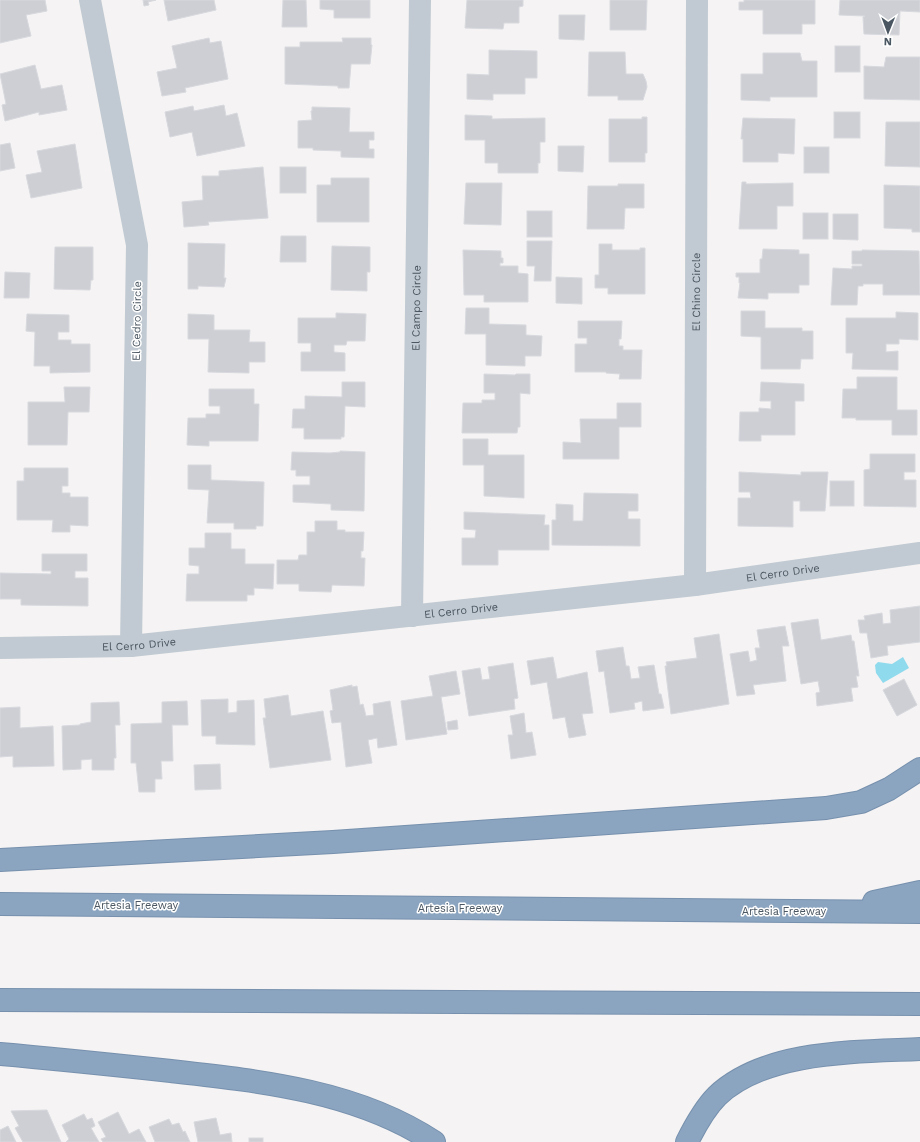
<svg xmlns="http://www.w3.org/2000/svg" width="920" height="1142" font-family="'Work Sans',sans-serif">
<rect width="100%" height="100%" fill="#f5f3f3"/>
<path fill="#90daee" d="M903 657 909 668 883 683 876 673 875 665 878 662 892 664Z"/>
<g fill="#cdcfd5" stroke="#d7d9de">
<path d="M0 0H45L47 11 26 15 31 36 0 43Z"/>
<path d="M143 0H156L148 2 149 5 144 6Z"/>
<path d="M164 0H214L216 10 168 21Z"/>
<path d="M283 0H306L307 27H282Z"/>
<path d="M320 0H370V18H334V10L320 9Z"/>
<path d="M467 0H523V6L519 7V23H504L503 29 465 28Z"/>
<path d="M610 0H647L646 30H610Z"/>
<path d="M744 0H815V24H802V34H763V10H739V2H744Z"/>
<path d="M840 0H920V12L900 11 899 35 864 34 863 17 865 16 839 15Z"/>
<path d="M559 15H585L584 40 559 39Z"/>
<path d="M209 38 210 43 221 41 228 79 185 88 186 92 162 96 157 72 177 68 172 46Z"/>
<path d="M342 38H371V45H372L370 64H351L349 88H338V86L285 84V47H300V42H343Z"/>
<rect x="835" y="46" width="25" height="26"/>
<path d="M489 50 537 51V78H525V94H493V100L467 99V74L489 75Z"/>
<path d="M589 52H625L626 74H643L646 81 647 87 643 100H618V96H588Z"/>
<path d="M763 53H800L802 61H817V97H770V101L741 100V74H763Z"/>
<path d="M886 57H920V100L864 99V66L884 67Z"/>
<path d="M35 65 41 89 62 85 67 110 39 115V112L5 121 2 105 6 104 0 74Z"/>
<path d="M224 105 226 116 237 113 245 146 197 156 192 132 170 137 165 112 193 106 194 111Z"/>
<path d="M312 107 350 108 349 132H374V140H369V149H374V158L341 157V151L313 150V148H298V121L312 120 311 111H312Z"/>
<rect x="834" y="112" width="26" height="26"/>
<path d="M465 115 492 116V119L545 118V142H540V163H538V173H498V163H485V140H465Z"/>
<path d="M642 117H647V153H645V162H609V119H642Z"/>
<path d="M743 118 795 119 794 154 778 153V162H743V139H741Z"/>
<path d="M886 122H920V167L885 166Z"/>
<path d="M10 143 15 168 0 171V145Z"/>
<path d="M75 144 82 188 31 198 26 175 42 172 37 151Z"/>
<path d="M558 146H584L583 172 558 171Z"/>
<rect x="804" y="147" width="25" height="26"/>
<path d="M263 167 268 218 208 222 209 225 184 227 182 202 203 200 202 176H219V171Z"/>
<rect x="280" y="167" width="26" height="26"/>
<path d="M331 178H369V222H317V185H331Z"/>
<path d="M742 182H746V184L793 183V206H777V229H739Z"/>
<path d="M466 183H502L501 225 464 224Z"/>
<path d="M618 184H644V208H625L624 229H587L588 186H618Z"/>
<path d="M884 185 920 186V232H912V229L884 228Z"/>
<rect x="527" y="211" width="25" height="26"/>
<rect x="803" y="213" width="25" height="26"/>
<path d="M833 214H858V240L833 239Z"/>
<path d="M281 236H306V262H280Z"/>
<path d="M527 241H552L551 281H534L535 266H527Z"/>
<path d="M188 243 225 244 224 278H226L224 287 198 286V289H188Z"/>
<path d="M599 244H612V250H640V248H645V294H608V288H595V275H599Z"/>
<path d="M332 246 370 247V272H367V291L331 290Z"/>
<path d="M55 247H93V280H91L90 290 54 289Z"/>
<path d="M763 249 799 250V254H809V285H799V293H768V299L738 298 740 283H739V277H736V273H760V259H762Z"/>
<path d="M463 250 501 251V258H503V263H500V266H518V273L528 274V302H484V295H464Z"/>
<path d="M862 250 919 251 920 295H883V284H863V286H858L857 305H831L833 268 852 269V266H862V264H852V251H862Z"/>
<path d="M5 272 30 273 29 298H4Z"/>
<path d="M556 277 582 278V304L556 303Z"/>
<path d="M466 308H489V324L526 325V335L542 336 541 356H525V366L486 365V334H465Z"/>
<path d="M741 311H765V328H802V331H813V359H801L800 369H761V337L741 336Z"/>
<path d="M896 312 918 313V340L899 339V344H886V352L898 351V370L852 369 853 353H846V318H896Z"/>
<path d="M336 313 366 314 365 341H347L346 345H334V352L345 353V371H301V352H311V343H298V318H336Z"/>
<path d="M27 314 69 315V332H58V340H71V344H90V372L50 373V366H34L35 332 26 331Z"/>
<path d="M188 314 214 315V330H250L249 342H265V362H249V373L208 372 209 339H188Z"/>
<path d="M578 321H622L621 339H619V346H623V350H642L641 379H619L620 374 606 373V372H575V344H587V338H578Z"/>
<path d="M484 374 515 375 516 374H530V394L520 393V427H518L517 433H462L463 403H482V400H495V393H484Z"/>
<path d="M857 377H897V410H917V435H892V420H856V418H842L843 389H857Z"/>
<path d="M342 382H365V407L345 406 344 437H341V439H304V428H292L293 409H305V396L342 397Z"/>
<path d="M761 382 804 384V401H795V435H761V441H739L740 412H759V408L771 409V401H760Z"/>
<path d="M64 387H90L89 412H68L67 445H28V402H65Z"/>
<path d="M209 389H254V404H259L258 441H209V446L187 445 188 418H206V414H220V406H209Z"/>
<path d="M617 403H641V427H619V459H563V442L581 443 580 419H617Z"/>
<path d="M463 439H488V455H524V498L484 496V465H463Z"/>
<path d="M340 451 365 452 364 511 331 510V504L293 502V485H310V476H296V470H291L292 452 330 453 340 452Z"/>
<path d="M870 454H915V472H904V480H916V507L864 506V470L870 469Z"/>
<path d="M188 465H211V480L264 482 263 526H256V529H234V523H207L209 490 188 489Z"/>
<path d="M24 468H68V486H62V493H70V497H88V526L70 525V532H52L53 520H17V481H24Z"/>
<path d="M739 472 801 475V472H828L825 511H800V501H793V527L738 526V498H751L750 492H739Z"/>
<rect x="830" y="481" width="24" height="25"/>
<path d="M584 493 638 494V511H628V519H640V546L552 545V520H556V504L573 505V521H583Z"/>
<path d="M464 512 545 515 544 525H549V550H498V565H462V538H475L476 530 464 529Z"/>
<path d="M315 521H337V530H345V532H364L363 551H361V558H365L364 586 332 585 331 592 299 591V584H277V560H298L299 555H307V532H315Z"/>
<path d="M205 533H231V549H245V564H274L273 589 254 588V595H247V601H186L187 574H199V566L189 565V548H205Z"/>
<path d="M42 554H87V571H75V578H88V606L21 605V599H0V573L51 574V571H42Z"/>
<path d="M920 606V642L887 646 888 655 871 658 867 633H860L858 620H865L864 616 882 613 883 624 891 623 890 610Z"/>
<path d="M818 619 821 640 851 635 852 641H854L859 676H856L858 687 851 688 853 701 817 706 816 693 820 692 818 681 801 684 791 623Z"/>
<path d="M785 626 789 646H782L786 681 753 685 755 694 737 696 730 654 748 651 750 662 757 660 755 648H760L757 630Z"/>
<path d="M719 634 729 704 671 714 665 666H667L666 662 697 658 694 638Z"/>
<path d="M623 647 626 666H629L631 679 640 678 638 667 654 665 659 694H661L664 708 643 711 642 701 634 703 635 709 610 713 604 671 599 672 596 651Z"/>
<path d="M553 657 557 679 587 672 593 713 582 714 586 735 569 738 565 717 553 719 547 682 531 685 527 661Z"/>
<path d="M513 663 518 698 514 699 515 709 469 716 462 671 480 668 482 680 490 679 488 667Z"/>
<path d="M456 671 460 694 441 697 447 734 406 740 401 701 433 696 429 676Z"/>
<path d="M904 679 917 705 897 716 883 690Z"/>
<path d="M352 685V687L357 686 360 705 363 704 366 716 374 715 373 704 390 701 397 745 378 748 377 738 368 740 372 763 346 767 341 722 332 723 330 711 333 710 330 690Z"/>
<path d="M288 695 291 716 323 711 331 760 270 768 263 718H266L264 699Z"/>
<path d="M228 699V713L237 712V701L254 700 255 745 216 744V736H202L201 700Z"/>
<path d="M187 701 188 725H172L173 761H161L162 779H155V792H139L136 763H131V724L162 723V702Z"/>
<path d="M119 702 120 725H115L116 758H114V770H92V759L81 760V769L63 770 62 726 80 725V724L91 722V703Z"/>
<path d="M20 707V728L53 726 54 766 13 767V756L0 757V708Z"/>
<path d="M524 713 526 733 532 732 536 755 511 759 508 735H513L510 716Z"/>
<path d="M457 720 458 729 448 730 447 722Z"/>
<path d="M220 764 221 789 195 790 194 765Z"/>
<path d="M47 1110 61 1142H23L15 1128 19 1126 11 1111Z"/>
<path d="M118 1112 129 1134 139 1129 146 1142H103L101 1139 106 1137 98 1122Z"/>
<path d="M84 1114 87 1120 92 1118 95 1126 91 1128 99 1142H66L69 1139 62 1125Z"/>
<path d="M216 1118 220 1135 231 1133 232 1142H198L194 1122Z"/>
<path d="M169 1119 172 1125 179 1123 183 1132 185 1131 190 1142H155L149 1127Z"/>
<path d="M8 1126 16 1142H0V1130Z"/>
<rect x="249" y="1138" width="14" height="4"/>
</g>
<g fill="none" stroke-linecap="round" stroke-linejoin="round">
<g stroke="#7690ad" stroke-width="24">
<g id="highway">
<path d="M0 860 333 842 826 808 861 802 889 789 920 769"/>
<path d="M874 902 920 892"/>
<path d="M0 904 920 912"/>
<path d="M0 1000 920 1004"/>
<path d="M0 1054C57 1059 114 1065 171 1071 261 1081 357 1091 434 1142"/>
<path d="M687 1142C695 1126 704 1109 717 1096 765 1050 857 1052 920 1049"/>
</g>
</g>
<g stroke="#c1cad2" stroke-width="22">
<path d="M90 0 137 245 131 646"/>
<path id="s1" d="M695 585 697 0"/>
<path id="s2" d="M412 616 420 0"/>
<path id="s3" d="M0 648 131 646 695 585 920 553"/>
</g>
<use href="#highway" stroke="#8ba5c1" stroke-width="22"/>
</g>
<g text-anchor="middle" dominant-baseline="central" stroke-width="3" stroke-linejoin="round" paint-order="stroke">
<g font-size="11" fill="#4a5661" stroke="#fff">
<text stroke="none"><textPath href="#s1" startOffset="293">El Chino Circle</textPath></text>
<text stroke="none"><textPath href="#s2" startOffset="308">El Campo Circle</textPath></text>
<text transform="translate(137 321) rotate(-89)">El Cedro Circle</text>
<text stroke="none"><textPath href="#s3" startOffset="787">El Cerro Drive</textPath></text>
<text stroke="none"><textPath href="#s3" startOffset="463">El Cerro Drive</textPath></text>
<text stroke="none"><textPath href="#s3" startOffset="139">El Cerro Drive</textPath></text>
<text x="136" y="905">Artesia Freeway</text>
<text x="460" y="908">Artesia Freeway</text>
<text x="784" y="911">Artesia Freeway</text>
</g>
</g>
<g transform="translate(888 32) rotate(181)" stroke="#ffffff" stroke-width="3" paint-order="stroke">
<path d="M0-3L7 15L0 10L-7 15Z" fill="#4a5661"/>
<text y="-6" font-size="11" font-weight="bold" text-anchor="middle" fill="#4a5661">N</text>
</g>
</svg>
